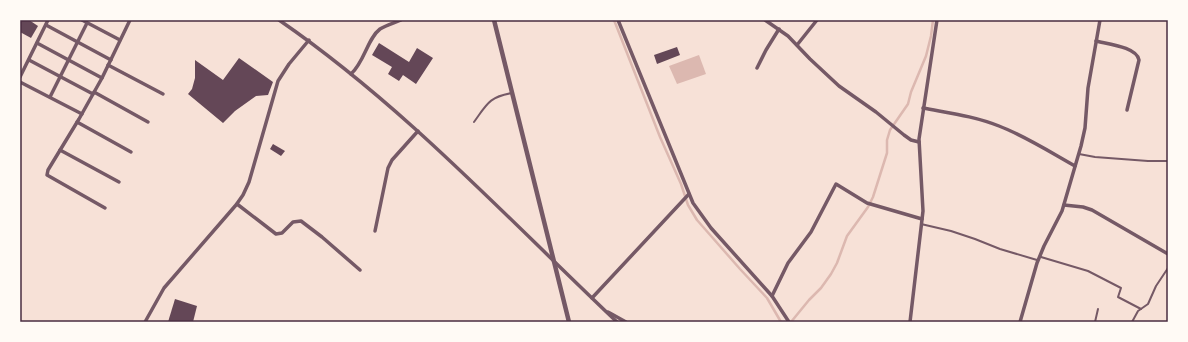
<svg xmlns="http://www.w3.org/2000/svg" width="1188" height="342" font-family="'Space Grotesk',sans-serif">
<rect width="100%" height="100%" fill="#f7e1d7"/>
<path fill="#dcb8b0" d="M699 55 706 74 677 84 669 66Z"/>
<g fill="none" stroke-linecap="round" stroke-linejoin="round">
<g stroke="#dcb8b0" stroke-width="2.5">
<path d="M614 20 660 137 681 184 688 205 697 220 740 269 767 298 781 322"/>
<path d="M791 322 809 300 821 288 831 274 837 263 847 236 868 207 873 197 887 153V140L890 130 908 104 911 92 926 56 931 36 933 20"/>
</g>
</g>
<g fill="#644757">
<path d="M20 20H29L38 26 31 38 20 32Z"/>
<path d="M379 43 409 62 417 48 433 58 416 84 403 75 399 81 388 74 392 67 372 55Z"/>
<path d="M677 47 680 55 657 64 654 55Z"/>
<path d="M239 58 273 82 268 95 256 96 235 111 223 123 188 94 192 89 195 78V60L223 80Z"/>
<path d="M273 144 285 151 281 156 270 149Z"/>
<path d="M175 299 197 306 193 322H168Z"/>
</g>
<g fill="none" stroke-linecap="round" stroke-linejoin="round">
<g stroke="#755966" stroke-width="2">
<path d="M474 122C487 104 489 97 512 93"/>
<path d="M1079 154 1095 157 1148 161H1168"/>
<path d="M921 224 951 231 975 239 1000 249 1037 260"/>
<path d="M1041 257 1088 271 1121 288 1118 297 1141 309"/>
<path d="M1095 322 1098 309"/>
<path d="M1132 322 1138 311 1148 304 1156 286 1168 268"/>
</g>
<g stroke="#755966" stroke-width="3.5">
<path d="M82 20 120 40"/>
<path d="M279 20C404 106 507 218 617 322"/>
<path d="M618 20 693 203 711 228 772 296 789 322"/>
<path d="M765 20 788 36 810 59 839 86 876 112 904 135 911 140 919 142"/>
<path d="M46 25 111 60"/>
<path d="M1096 41C1108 44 1137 47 1139 60L1127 110"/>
<path d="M37 43 102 78"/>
<path d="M797 45 817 20"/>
<path d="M29 60 93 94"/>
<path d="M108 65 163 94"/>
<path d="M757 68 766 50 779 29"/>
<path d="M351 74C365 61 367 39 380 29 386 25 394 23 401 20"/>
<path d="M20 77 48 20"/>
<path d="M20 82 82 114"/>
<path d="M94 92 148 122"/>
<path d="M50 97 87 23"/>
<path d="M923 108C949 113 974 116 999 126 1025 136 1050 152 1075 166"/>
<path d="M77 122 131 152"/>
<path d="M60 150 119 182"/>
<path d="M237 204 276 234 282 233 293 222 301 221 322 237 360 270"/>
<path d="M1064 205 1083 207 1092 210 1168 254"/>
<path d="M105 208 47 175 48 170 79 119 102 78 130 20"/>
<path d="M375 231 388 168 392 160 418 131"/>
<path d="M772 296 788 263 811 232 836 184 867 203 922 219"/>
<path d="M592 298 689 194"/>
<path d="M608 312 626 322"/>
<path d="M145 322 164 288 236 205 243 195 249 182 278 81 289 64 309 40"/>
<path d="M910 322 923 211 919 139 937 20"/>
<path d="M1020 322 1037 263 1044 246 1062 211 1081 146 1085 128 1088 88 1100 20"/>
</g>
<path stroke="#755966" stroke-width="4.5" d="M494 20 569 322"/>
</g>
<rect width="1188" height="342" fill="none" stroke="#fffaf5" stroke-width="42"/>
<rect x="21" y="21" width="1146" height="300" fill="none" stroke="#4a2c40" stroke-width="1.5"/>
</svg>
